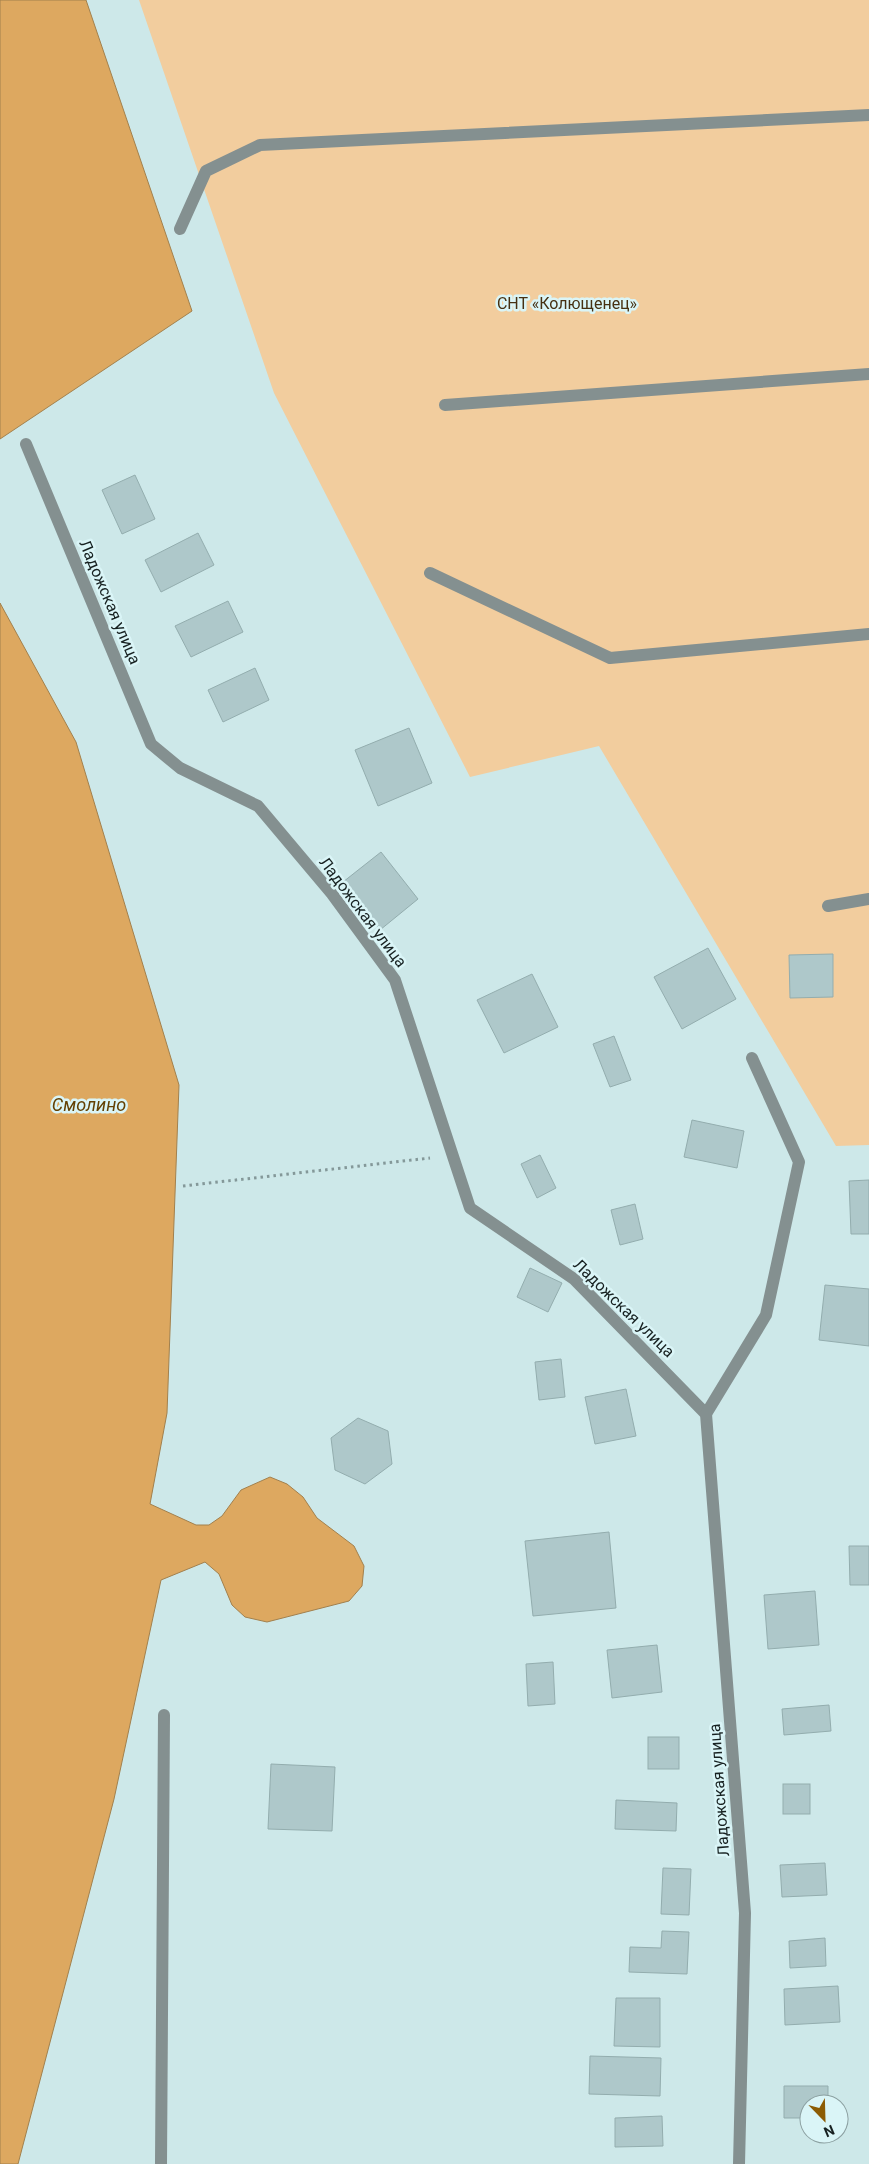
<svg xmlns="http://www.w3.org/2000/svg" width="869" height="2164" font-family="Roboto,sans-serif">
<rect width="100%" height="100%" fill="#cde8e9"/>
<path fill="#f2cd9e" d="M139 0H869V1145L836 1146 599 746 470 777 274 393Z"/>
<g fill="#dda860" stroke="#a2804d">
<path d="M0 0H86L192 311 0 439Z"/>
<path d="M0 603 76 742 179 1085 167 1413 150 1504 196 1525H209L222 1516 241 1490 270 1477 287 1484 303 1497 317 1518 354 1546 364 1566 362 1586 349 1601 267 1622 245 1617 232 1605 219 1574 205 1562 161 1580 114 1799 18 2164H0Z"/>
</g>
<g fill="#aec8ca" stroke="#93adae">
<path d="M135 475 155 519 122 534 102 490Z"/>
<path d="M198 533 214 565 161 592 145 560Z"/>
<path d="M228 601 243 632 191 657 175 626Z"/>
<path d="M255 668 269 700 223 722 208 690Z"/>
<path d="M409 728 432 783 378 806 355 750Z"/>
<path d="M381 852 418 899 380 930 343 882Z"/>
<path d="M708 948 736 999 682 1029 654 977Z"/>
<path d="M833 954V997L790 998 789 955Z"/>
<path d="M532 974 558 1027 504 1053 477 1000Z"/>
<path d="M614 1036 631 1080 610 1087 593 1044Z"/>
<path d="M692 1120 744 1131 737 1168 684 1157Z"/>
<path d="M540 1155 556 1188 537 1198 521 1164Z"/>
<path d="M869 1180V1234H851L849 1181Z"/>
<path d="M635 1204 643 1239 620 1245 611 1210Z"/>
<path d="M530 1268 562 1283 548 1312 517 1297Z"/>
<path d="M825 1285 869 1289V1346L819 1340Z"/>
<path d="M561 1359 565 1397 539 1400 535 1362Z"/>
<path d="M626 1389 636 1436 595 1444 585 1397Z"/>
<path d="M358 1418 388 1431 392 1464 365 1484 335 1470 331 1438Z"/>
<path d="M609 1532 616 1608 533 1616 525 1541Z"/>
<path d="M849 1546H869V1585H850Z"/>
<path d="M815 1591 819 1645 768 1649 764 1595Z"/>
<path d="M657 1645 662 1692 612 1698 607 1650Z"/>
<path d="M553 1662 555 1704 528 1706 526 1664Z"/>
<path d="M829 1705 831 1731 784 1735 782 1709Z"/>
<rect x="648" y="1737" width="31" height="32"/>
<path d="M271 1764 335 1767 332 1831 268 1829Z"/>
<rect x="783" y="1784" width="27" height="30"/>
<path d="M616 1800 677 1803 676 1831 615 1829Z"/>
<path d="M825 1863 827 1895 782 1897 780 1865Z"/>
<path d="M663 1868 691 1869 689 1915 661 1914Z"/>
<path d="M662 1931 689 1932 687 1974 629 1972 630 1947 661 1948Z"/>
<path d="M825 1938 826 1966 790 1968 789 1941Z"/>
<path d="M838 1986 840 2022 785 2025 784 1989Z"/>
<path d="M616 1998H660V2047L614 2046Z"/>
<path d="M590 2056 661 2058 660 2096 589 2094Z"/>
<path d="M784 2086H828V2104H809V2118H784Z"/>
<path d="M662 2116 663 2146 615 2147V2118Z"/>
</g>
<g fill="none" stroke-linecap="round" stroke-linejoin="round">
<path stroke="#849899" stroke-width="3" stroke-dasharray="2.5 4" stroke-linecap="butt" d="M183 1186 430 1158"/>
<g stroke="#849090" stroke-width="12">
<path d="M180 229 206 171 260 145 869 115"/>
<path d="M445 405 869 374"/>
<path d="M26 444 151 744 180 768 258 806 332 894 395 980 470 1208 574 1279 706 1414 745 1913 739 2164"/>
<path d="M430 573 610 658 869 634"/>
<path d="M828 906 869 899"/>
<path d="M706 1414 766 1315 799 1162 752 1058"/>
<path d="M161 2164 164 1715"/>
</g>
</g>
<g text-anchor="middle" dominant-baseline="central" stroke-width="5" stroke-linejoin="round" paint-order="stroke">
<g font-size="16" fill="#463011" stroke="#daf5f7">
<text x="567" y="303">СНТ «Колющенец»</text>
</g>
<g font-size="16" fill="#172121" stroke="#daf5f7">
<text transform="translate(110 602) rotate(67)">Ладожская улица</text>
<text transform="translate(363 912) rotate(53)">Ладожская улица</text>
<text transform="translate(624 1308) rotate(44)">Ладожская улица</text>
<text transform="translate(719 1790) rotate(-94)">Ладожская улица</text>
</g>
<g font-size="18" font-style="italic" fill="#634003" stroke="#daf5f7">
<text x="89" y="1104">Смолино</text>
</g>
</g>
<g transform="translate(824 2119) rotate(157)"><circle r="24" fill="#daf5f7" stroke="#8ca0a1"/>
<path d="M0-4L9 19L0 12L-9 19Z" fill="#8c5c04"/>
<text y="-8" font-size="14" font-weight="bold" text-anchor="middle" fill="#172121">N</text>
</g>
</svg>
